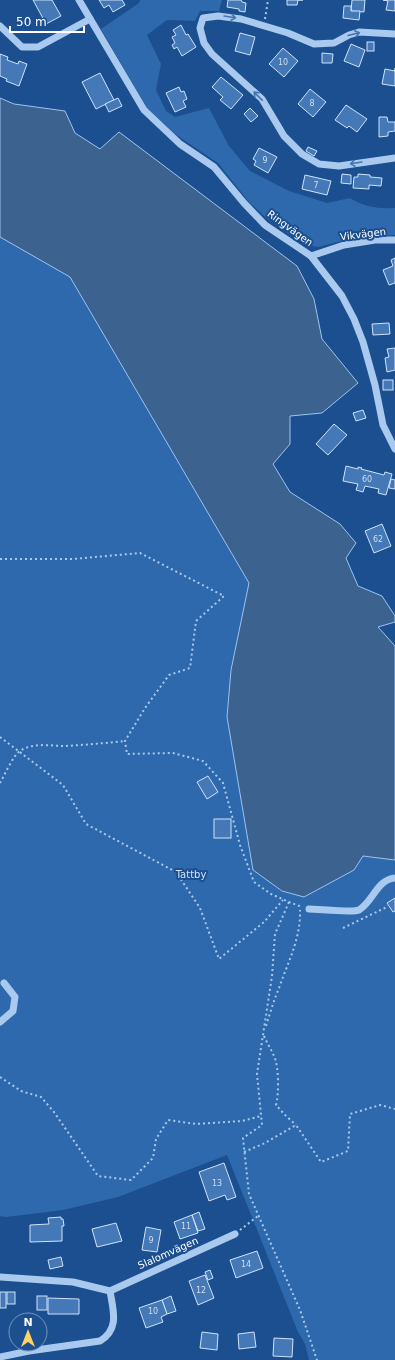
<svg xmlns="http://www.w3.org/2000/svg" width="395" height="1360" font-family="'DejaVu Sans',sans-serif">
<rect width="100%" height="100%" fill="#1b4f8f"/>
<g fill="#2e69ad">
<path d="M140 0H222L219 11H200L195 21 167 20 147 35 161 64 156 90 166 111 175 117 209 108 229 146 250 171 289 191 327 203 350 198C364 207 379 209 395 208V235L345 240 318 247 308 245 294 238 265 217 249 202 218 163 175 134 147 108 101 29 139 3Z"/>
<path d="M0 162 395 779V1360H309L305 1344 298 1332 227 1155 118 1197 63 1210 6 1217 0 1216Z"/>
</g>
<path fill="#3c6290" stroke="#9cc4f0" d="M0 98 14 104 65 111 75 133 100 149 119 132 297 266 314 299 322 339 358 383 322 413 290 416V444L273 464 290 492 340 524 356 543 346 558 358 586 382 596 395 616V622L378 627 395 646V860L363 856 354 870 304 897 282 891 253 870 227 717 231 670 249 583 70 277 0 237Z"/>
<g fill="#4478b7" stroke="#cfe3fa">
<path d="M33 0H52L61 16 46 24Z"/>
<path d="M99 0H122L125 5 113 12 109 5 104 8Z"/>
<path d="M228 0H241L242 2 246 3 245 12 239 11V9L227 7Z"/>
<path d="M287 0H303H298L297 5H287Z"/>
<path d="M352 0H365L364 12 351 11Z"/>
<path d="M383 0H395V11L386 10 388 1Z"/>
<path d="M344 6H351V11H360L359 20 343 18Z"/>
<path d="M181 25 186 35 188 34 196 47 182 56 177 47 174 49 172 45 175 43 172 37 176 35 173 30Z"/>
<path d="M240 33 255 37 250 55 235 51Z"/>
<rect x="367" y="42" width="7" height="9"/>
<path d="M351 44 365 50 359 67 344 61Z"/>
<path d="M283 48 298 61 284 77 269 64Z"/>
<path d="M322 53 333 54 332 63H322Z"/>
<path d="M0 54 8 57 7 60 18 64 19 61 27 64 19 86 6 81 7 79 0 76Z"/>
<path d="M395 68V86L382 84 385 69 395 71Z"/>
<path d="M100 73 114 100 96 109 82 82Z"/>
<path d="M221 77 243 95 231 109 220 100 223 97 212 87Z"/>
<path d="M179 87 181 92 184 91 187 99 183 101 186 107 175 112 166 93Z"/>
<path d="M310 89 326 102 313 117 298 104Z"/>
<path d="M118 98 122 106 109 112 105 104Z"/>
<path d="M346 105 367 119 357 132 349 126 347 128 335 120Z"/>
<path d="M250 108 258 116 251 122 244 114Z"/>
<path d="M379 117H387L388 122H395V131L388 132V136L379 137Z"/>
<path d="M308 147 317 151 314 156 306 151Z"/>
<path d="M259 148 277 157 268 173 254 165 256 161 253 159Z"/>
<path d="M342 174 351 175V184L341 183Z"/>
<path d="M358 174 370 175V177L382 178 381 186 369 185V189L353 188 354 177H358Z"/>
<path d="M305 175 331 181 327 195 302 189Z"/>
<path d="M395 258V283L389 285 383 270 393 266 391 260Z"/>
<path d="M389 323 390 334 373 335 372 324Z"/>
<path d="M395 348V370L387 372 385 358 389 357 387 349Z"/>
<rect x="383" y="380" width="10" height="10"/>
<path d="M363 410 366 418 356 421 353 413Z"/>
<path d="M334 424 347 435 328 455 316 444Z"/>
<path d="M346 466 358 469V467L362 468 361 469 384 475 385 472 392 474 386 495 378 493 379 489 365 486 363 492 356 490 358 484 343 481Z"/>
<path d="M391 479 395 480V489L389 488Z"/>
<path d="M382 524 391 546 374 553 365 531Z"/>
<path d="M208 776 218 792 207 799 197 782Z"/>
<rect x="214" y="819" width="17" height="19"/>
<path d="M395 898V911L393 912 387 903Z"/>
<path d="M224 1163 236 1197 227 1200 225 1195 209 1201 199 1172Z"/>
<path d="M199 1212 205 1229 198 1231 192 1215Z"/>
<path d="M192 1215 198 1233 180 1239 174 1222Z"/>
<path d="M61 1217V1219H63L64 1226H62V1241L30 1242V1225L49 1224 48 1218Z"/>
<path d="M116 1223 122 1241 97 1247 92 1229Z"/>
<path d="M146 1227 161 1230 157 1252 142 1250Z"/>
<path d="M257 1251 263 1268 236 1278 230 1260Z"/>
<path d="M61 1257 63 1266 50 1269 48 1260Z"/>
<path d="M210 1270 213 1278 208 1280 205 1272Z"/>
<path d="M205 1275 214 1298 198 1305 189 1281Z"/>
<rect x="0" y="1292" width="6" height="16"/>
<rect x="7" y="1292" width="8" height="12"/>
<rect x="37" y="1296" width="10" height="14"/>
<path d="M171 1296 176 1311 167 1314 162 1300Z"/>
<path d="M48 1298 79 1299V1314H48Z"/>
<path d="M162 1300 167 1314 161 1317 163 1322 146 1328 139 1308Z"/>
<path d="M202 1332 218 1334 217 1350 200 1348Z"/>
<path d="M254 1332 256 1347 239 1349 238 1334Z"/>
<path d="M274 1338 293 1339 292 1357 273 1356Z"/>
</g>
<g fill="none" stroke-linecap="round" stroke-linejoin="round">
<g stroke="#a9c9ee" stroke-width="2" stroke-dasharray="2 3" stroke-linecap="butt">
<path d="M265 19 268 0"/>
<path d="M0 559H73L140 553 224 596 196 621 190 668 169 675 145 708 125 741 127 754 173 753 203 761 223 783 240 845 254 882 271 894 289 902 302 907"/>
<path d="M0 737 63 785 86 824 176 872 200 908 219 959 264 922 283 900"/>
<path d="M0 783C4 776 14 754 20 751 33 742 51 746 65 746 85 745 105 743 125 741"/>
<path d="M289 902 275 934 272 976 257 1074 262 1125 243 1138 249 1194 300 1310 317 1360"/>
<path d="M343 928 387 907"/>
<path d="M266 1026C270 1013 274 1000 279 988 288 962 301 938 300 910"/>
<path d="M264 1036C267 1043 271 1049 274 1056 279 1066 279 1094 276 1105L285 1115 296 1125"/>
<path d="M0 1077 21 1091 41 1097 54 1112 98 1176 131 1180 153 1158 156 1139 168 1120 196 1124 242 1121 261 1116"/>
<path d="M244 1152 265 1143 296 1125 321 1162 348 1151 350 1114 380 1105 395 1109"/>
<path d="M240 1230 258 1216"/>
</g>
<g stroke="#a9c9ee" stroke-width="7">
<path d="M79 0 144 110 180 144 214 167 244 203 265 225 311 256 342 296 354 319 363 342 375 385 383 425 395 449"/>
<path d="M0 26 22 47H38L90 19"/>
<path d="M395 34 359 32 349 35 334 43 314 44 288 33 241 19 218 16 203 18 200 28 204 43 212 54 262 99 284 136 302 154 319 164 339 166 395 158"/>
<path d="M311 256 344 245 375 240H395"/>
<path d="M309 909C318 909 353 913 359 910 374 901 376 880 395 878"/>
<path d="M0 1022 13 1011 15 997 4 983"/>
<path d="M0 1277 73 1282 110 1291 235 1234"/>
<path d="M0 1357 29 1351 100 1341C120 1329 113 1310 110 1291"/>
</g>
</g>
<defs><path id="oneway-shaft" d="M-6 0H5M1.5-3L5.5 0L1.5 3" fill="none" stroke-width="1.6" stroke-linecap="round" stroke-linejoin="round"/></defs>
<g stroke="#4674ac">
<use href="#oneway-shaft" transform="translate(230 17) rotate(9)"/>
<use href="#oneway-shaft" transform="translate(354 34) rotate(-14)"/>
<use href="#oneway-shaft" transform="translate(258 96) rotate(-135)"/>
<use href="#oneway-shaft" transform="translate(356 163) rotate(171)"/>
</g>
<g text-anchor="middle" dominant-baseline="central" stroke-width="4" stroke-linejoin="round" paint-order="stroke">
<g font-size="8" fill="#d0dded">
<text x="283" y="62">10</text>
<text x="312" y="103">8</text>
<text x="265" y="160">9</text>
<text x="316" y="185">7</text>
<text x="367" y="479">60</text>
<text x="378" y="539">62</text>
<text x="217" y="1183">13</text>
<text x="186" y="1226">11</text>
<text x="151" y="1240">9</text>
<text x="246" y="1264">14</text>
<text x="201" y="1290">12</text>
<text x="153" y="1311">10</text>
</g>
<g font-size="10" fill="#fff" stroke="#1b4f8f">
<text transform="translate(290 228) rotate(36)">Ringvägen</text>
<text transform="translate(363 234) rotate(-7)">Vikvägen</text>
<text transform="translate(168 1253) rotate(-24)">Slalomvägen</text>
</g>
<g font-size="10" fill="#cfe3fa" stroke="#1b4f8f">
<text x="191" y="874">Tattby</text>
</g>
</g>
<g transform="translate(28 1332)"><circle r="19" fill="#1b4f8f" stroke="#7695bc"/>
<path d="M0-3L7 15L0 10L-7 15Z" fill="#ffd166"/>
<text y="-6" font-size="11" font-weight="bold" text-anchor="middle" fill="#ffffff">N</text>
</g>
<path d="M10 26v6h74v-6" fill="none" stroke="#ffffff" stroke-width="2"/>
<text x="16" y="26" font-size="12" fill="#ffffff" stroke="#1b4f8f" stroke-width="3" paint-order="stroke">50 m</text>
</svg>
